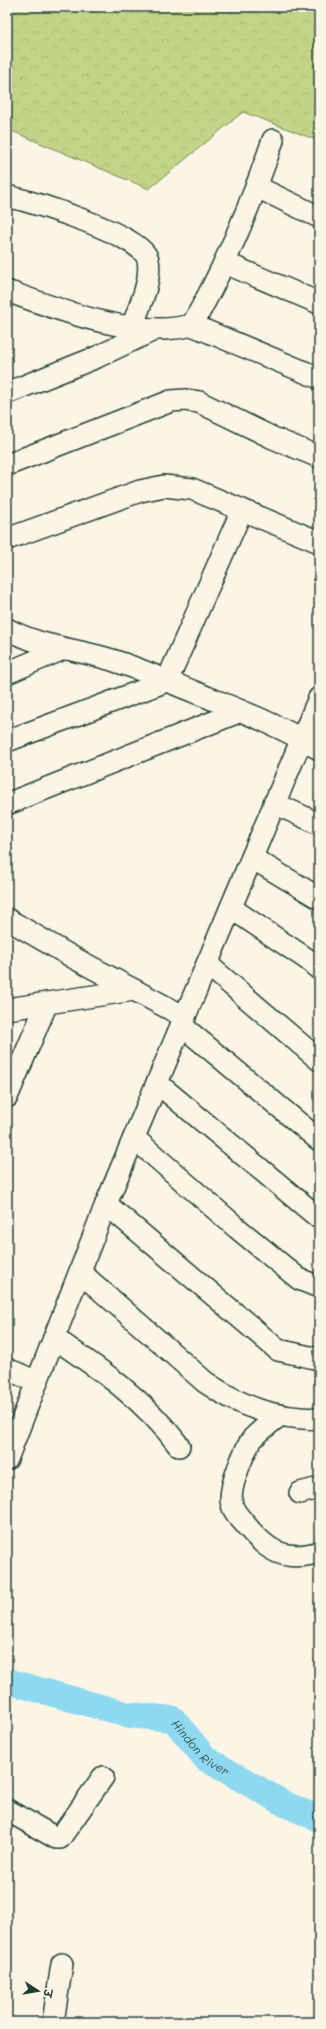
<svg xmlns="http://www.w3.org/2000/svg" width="326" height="2029" font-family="Mali,'Playpen Sans Deva',sans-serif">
<defs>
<pattern id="park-crowns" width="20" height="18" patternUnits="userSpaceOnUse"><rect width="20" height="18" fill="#c3d488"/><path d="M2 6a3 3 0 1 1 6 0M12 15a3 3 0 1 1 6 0" fill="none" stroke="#a7b776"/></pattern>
</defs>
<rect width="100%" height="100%" fill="#fcf5e5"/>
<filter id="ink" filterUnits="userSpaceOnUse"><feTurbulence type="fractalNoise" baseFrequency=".025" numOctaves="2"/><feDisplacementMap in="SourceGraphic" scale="8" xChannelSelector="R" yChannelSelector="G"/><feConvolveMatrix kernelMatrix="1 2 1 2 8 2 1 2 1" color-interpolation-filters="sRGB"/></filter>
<g filter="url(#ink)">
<path fill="url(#park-crowns)" stroke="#71885e" d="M7 7H319V141L243 112 149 189 7 129Z"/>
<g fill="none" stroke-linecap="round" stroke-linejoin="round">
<path stroke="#8ed9ef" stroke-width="26" id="s1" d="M7 1681 129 1715 173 1719 206 1759 285 1804 319 1819"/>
<g stroke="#1f3d34" stroke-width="24">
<g id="minor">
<path d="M257 187 319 217"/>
<path d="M7 196C32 202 144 235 148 260 152 281 139 307 132 327"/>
<path d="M225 263 319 303"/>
<path d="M7 291C59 310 136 340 192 325 226 266 251 204 273 140"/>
<path d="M192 325 319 378"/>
<path d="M7 393 97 357 156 329"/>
<path d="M7 465 171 401 185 400 199 402 273 438 319 457"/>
<path d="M7 539 140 491 164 486 192 489 319 542"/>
<path d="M7 629C40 647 77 649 112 660 141 669 169 682 197 693 239 710 281 726 319 749"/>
<path d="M7 673 63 649"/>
<path d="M7 741 167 681 242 510"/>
<path d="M274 803 319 824"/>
<path d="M7 804 241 711"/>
<path d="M252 858 319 898"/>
<path d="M231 908 307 959 319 969"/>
<path d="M7 919 74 958 185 1017"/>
<path d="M207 964 319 1060"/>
<path d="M7 1009 134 990"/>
<path d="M181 1025 319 1140"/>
<path d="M157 1083 319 1218"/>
<path d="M7 1097 47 1003"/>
<path d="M134 1138 237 1228 299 1279 319 1287"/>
<path d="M106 1204 278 1350 319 1359"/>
<path d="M80 1272 205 1382C243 1408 273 1418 319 1419"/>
<path d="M54 1338C100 1369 145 1400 179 1446"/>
<path d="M7 1369 37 1382"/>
<path d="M279 1416C270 1423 261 1430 253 1438 244 1450 231 1484 231 1498 231 1509 238 1516 245 1524 266 1550 284 1563 319 1552"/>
<path d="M7 1459 106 1204 319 698"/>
<path d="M300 1493 319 1488"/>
<path d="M7 1810 56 1838H60L103 1777"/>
<path d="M53 2022 62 1964"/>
</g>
</g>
<use href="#minor" stroke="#fcf5e5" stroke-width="21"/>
</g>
</g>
<g text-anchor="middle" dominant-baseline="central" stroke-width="3.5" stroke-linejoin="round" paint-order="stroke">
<g font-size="12" font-style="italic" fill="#355c59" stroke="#fcf5e5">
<text stroke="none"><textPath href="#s1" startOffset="211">Hindon River</textPath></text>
</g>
</g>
<rect width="326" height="2029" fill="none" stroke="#fcf5e5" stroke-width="24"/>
<rect x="12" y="12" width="302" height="2005" fill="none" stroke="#1f3d34" stroke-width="1.5" filter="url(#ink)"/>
<g transform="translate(38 1991) rotate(102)" stroke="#fcf5e5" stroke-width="3" paint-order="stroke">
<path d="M0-3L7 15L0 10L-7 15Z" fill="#1f3d34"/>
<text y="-6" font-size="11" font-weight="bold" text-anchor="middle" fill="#1f3d34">उ</text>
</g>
</svg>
